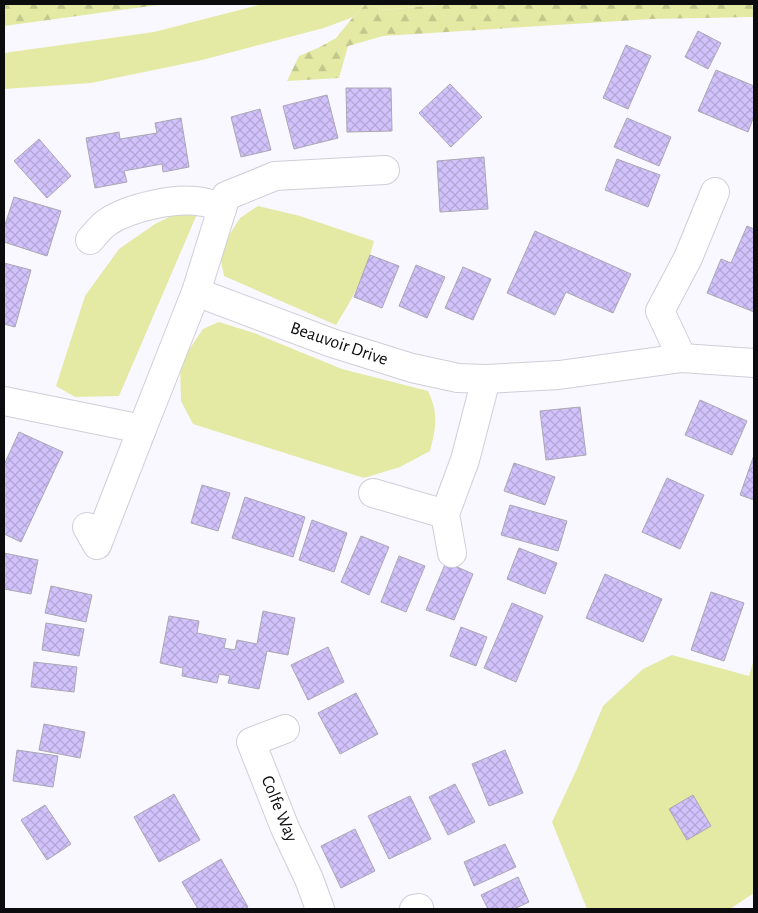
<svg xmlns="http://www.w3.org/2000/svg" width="758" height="913" font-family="'Alegreya Sans',sans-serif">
<defs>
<pattern id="forest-firs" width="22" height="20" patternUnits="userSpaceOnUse" patternTransform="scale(1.25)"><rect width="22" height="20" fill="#e4eaa3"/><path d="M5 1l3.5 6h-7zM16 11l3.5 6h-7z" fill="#c2c78b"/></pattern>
<pattern id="building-cross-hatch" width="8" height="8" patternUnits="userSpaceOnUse" patternTransform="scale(1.25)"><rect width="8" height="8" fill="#d2c2fb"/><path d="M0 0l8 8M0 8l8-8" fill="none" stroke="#b3a5d6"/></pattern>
</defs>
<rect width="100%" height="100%" fill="#f9f7ff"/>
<g fill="#e4eaa3">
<path d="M263 4H450L384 10 366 4 353 17 324 28 202 60 91 83 4 89V53L154 32Z"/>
<path d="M192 206 200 207 119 396 75 397 56 386 85 296 119 249 155 224Z"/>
<path d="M258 206 300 216 374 241C366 273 353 298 336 325L224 276 219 251 240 218Z"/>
<path d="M219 322 254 333 342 369 428 391C439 414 436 427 430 451L400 467 364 478 193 424 181 401 180 363 203 329Z"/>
<path d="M672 655 749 676 754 659V893L730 909H587L552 822 576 771 603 706 643 669Z"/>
</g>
<g fill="url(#forest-firs)">
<path d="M4 4H165L4 26Z"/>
<path d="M366 4 384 10 450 4H754V17L652 19 383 36 348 46 339 78 287 81 299 56 318 48 336 38 353 17Z"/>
</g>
<g fill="url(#building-cross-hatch)" stroke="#aaa8b1">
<path d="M698 31 721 43 708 69 685 57Z"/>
<path d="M626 45 651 56 628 109 603 98Z"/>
<path d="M716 70 754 86V116L748 132 698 111Z"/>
<path d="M450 84 482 117 451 147 419 113Z"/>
<path d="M346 88H391L392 131 347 132Z"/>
<path d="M327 95 338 138 294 149 283 106Z"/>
<path d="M260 109 271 150 241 157 231 117Z"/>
<path d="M181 118 189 167 163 172 162 164 124 171 127 182 95 188 86 138 119 132 120 139 157 133 155 123Z"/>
<path d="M627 118 671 137 659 166 614 147Z"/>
<path d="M39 139 71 176 47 198 14 161Z"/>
<path d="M484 157 488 209 440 212 437 161Z"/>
<path d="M617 159 660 175 648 207 605 190Z"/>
<path d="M14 197 61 211 47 256 4 242V228Z"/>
<path d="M747 226 754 229V312L707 293 721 259 731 263Z"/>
<path d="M535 231 631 274 613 313 566 292 555 315 507 293Z"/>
<path d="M370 255 399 266 382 308 354 297Z"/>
<path d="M4 263 31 270 15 327 4 324Z"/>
<path d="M416 265 445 277 427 318 399 306Z"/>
<path d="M463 267 491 279 473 320 445 308Z"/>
<path d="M700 400 747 421 732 455 685 435Z"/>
<path d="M580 407 586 455 546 460 540 411Z"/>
<path d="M19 432 63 452 21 542 4 534V465Z"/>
<path d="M754 455V500L740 495Z"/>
<path d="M514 463 555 477 545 505 504 491Z"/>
<path d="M667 478 704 495 680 549 642 532Z"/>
<path d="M202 485 230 493 218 531 191 523Z"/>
<path d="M245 497 305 517 293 557 232 538Z"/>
<path d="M510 505 567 521 558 551 501 535Z"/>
<path d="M312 520 347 533 334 572 299 560Z"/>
<path d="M361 536 389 547 369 595 341 582Z"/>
<path d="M519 548 557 563 545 594 507 579Z"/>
<path d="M4 553 38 560 31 594 4 589Z"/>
<path d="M399 556 425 566 406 612 381 602Z"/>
<path d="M446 562 473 574 454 620 426 610Z"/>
<path d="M605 574 662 599 643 642 586 618Z"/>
<path d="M51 586 92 595 86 622 45 613Z"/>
<path d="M711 592 744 603 724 661 691 650Z"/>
<path d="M512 603 543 616 516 682 484 668Z"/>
<path d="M263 611 295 618 288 655 267 651 259 689 228 683 230 676 219 674 217 683 182 676 183 668 160 663 169 616 199 621 197 633 226 639 224 648 235 650 237 640 257 644Z"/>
<path d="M46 623 84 629 79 656 42 650Z"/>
<path d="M461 627 487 637 476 666 450 656Z"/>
<path d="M328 647 344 682 308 700 291 665Z"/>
<path d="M34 662 77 667 74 692 31 687Z"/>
<path d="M356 693 378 734 340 754 318 713Z"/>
<path d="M44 724 85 732 80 758 39 750Z"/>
<path d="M17 750 58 756 53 787 13 781Z"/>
<path d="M505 750 523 793 489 806 472 764Z"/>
<path d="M455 784 475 822 448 835 429 797Z"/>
<path d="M174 794 200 840 159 862 134 817Z"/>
<path d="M693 795 711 826 687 840 669 809Z"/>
<path d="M410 796 431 839 389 859 368 816Z"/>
<path d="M45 805 71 844 47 860 21 820Z"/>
<path d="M355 829 375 871 341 888 321 846Z"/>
<path d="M505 844 516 867 474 886 464 862Z"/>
<path d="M221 859 248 907 245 909H198L182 882Z"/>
<path d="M518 877 529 902 514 909H488L481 895Z"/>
</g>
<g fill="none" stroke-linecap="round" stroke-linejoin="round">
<g stroke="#d0ced7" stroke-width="30">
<g id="minor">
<path d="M90 240C95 234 100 228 106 223 129 207 177 197 203 202 210 203 216 206 222 209"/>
<path d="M196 292 226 196 275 176 385 170"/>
<path d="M682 358 660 311 688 258 715 192"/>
<path d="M4 401 142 429 196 292 332 343 412 368 458 378 486 379 559 375 682 358 754 363"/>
<path d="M373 493 445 514"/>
<path d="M87 527 97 545 142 429"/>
<path d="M452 553 445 514 465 460 486 379"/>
<path d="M285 729 251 742 285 828 309 879 320 909"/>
<path d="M414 909 419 908"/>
</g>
</g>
<use href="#minor" stroke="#fff" stroke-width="28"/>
</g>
<g text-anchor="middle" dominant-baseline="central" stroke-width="4" stroke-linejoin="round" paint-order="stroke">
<g font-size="18" fill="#0c0b0e" stroke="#fff">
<text transform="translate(339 344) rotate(19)">Beauvoir Drive</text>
<text transform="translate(279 809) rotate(68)">Colfe Way</text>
</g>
</g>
<rect width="758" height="913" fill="none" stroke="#0c0b0e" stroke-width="10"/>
</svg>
